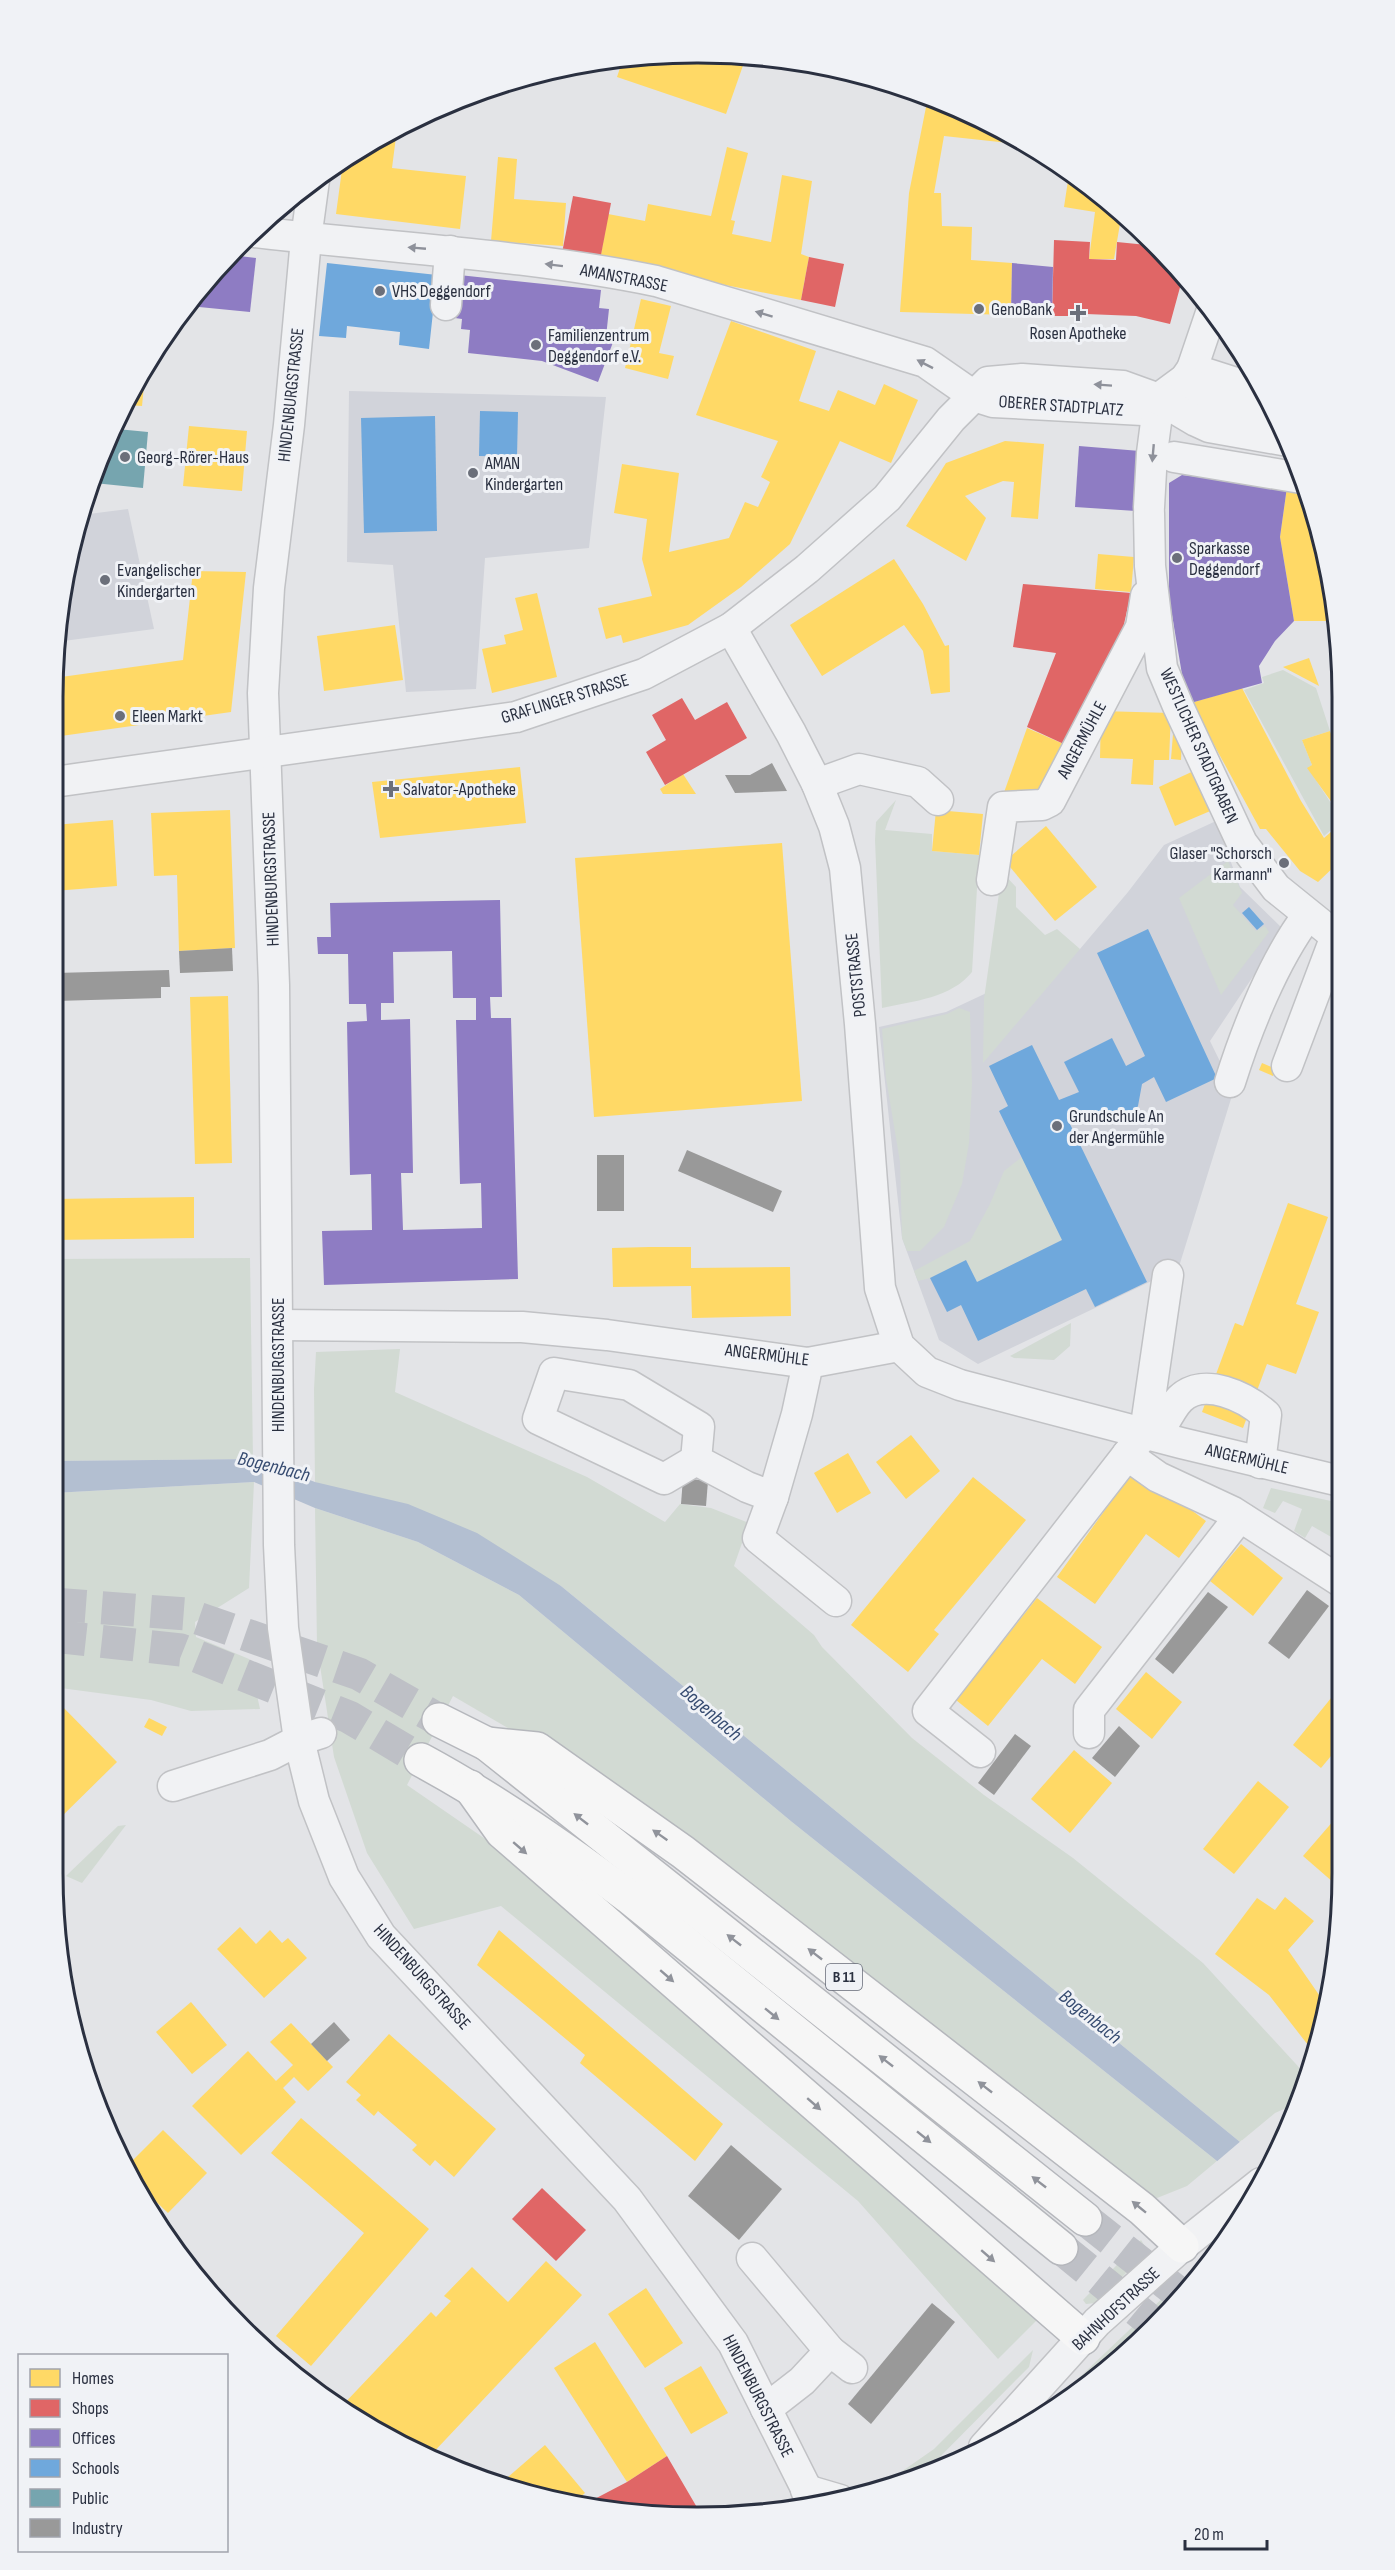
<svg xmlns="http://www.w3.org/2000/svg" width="1395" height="2570" font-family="'Sofia Sans Condensed',sans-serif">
<rect width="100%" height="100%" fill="#e3e4e7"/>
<g fill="#d1d3da">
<path d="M349 391 606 397 589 548 485 558 476 689 406 692 393 565 347 562Z"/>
<path d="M128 509 154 629 56 642 75 530 81 515Z"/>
<path d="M1216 821 1240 887 1284 930 1210 1041 1230 1082 1235 1086 1177 1273 1162 1276 978 1364 939 1340 902 1238 879 1027 946 1012 1080 949 1128 892 1164 845Z"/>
</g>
<g fill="#d2dad3">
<path d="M1283 670 1316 688 1330 731 1302 740 1312 765 1308 768 1338 814V824L1324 836 1244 690 1264 683 1262 677Z"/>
<path d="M896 800 885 830 932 834V851L979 855 972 972C951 998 914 1001 882 1008L875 840 876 822Z"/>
<path d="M1228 861 1242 893 1233 905 1256 931 1265 926 1269 932 1221 995 1179 898Z"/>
<path d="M1002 872 1016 887V907L1045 935 1057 929 1080 949 983 1063 984 999Z"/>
<path d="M959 1008 970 1012 972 1084 969 1143 962 1184 944 1227 920 1251H907L902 1238 900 1162 886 1078 882 1029 947 1014Z"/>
<path d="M1022 1157 1062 1240 977 1282 966 1260 930 1278 918 1281 914 1271 970 1241 990 1204 1004 1171Z"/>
<path d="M250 1258 253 1459 53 1461V1259Z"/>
<path d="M1071 1323 1070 1346 1054 1360 1014 1358 1010 1356Z"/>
<path d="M400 1349 395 1392 587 1477 665 1522 680 1504 711 1508 749 1523 734 1566 814 1635 822 1647 912 1738 984 1795 1073 1858 1203 1963 1306 2075 1293 2105 1275 2113 1240 2142 561 1586 315 1482 314 1389 316 1352Z"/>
<path d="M254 1482 249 1588 195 1622 196 1637 249 1659 260 1709 191 1711 151 1700 53 1687V1493Z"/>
<path d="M1271 1488 1340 1503V1542L1312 1526 1305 1538 1294 1531 1302 1509 1283 1501 1275 1513 1263 1508Z"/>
<path d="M315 1508 418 1542 519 1595 792 1822 1217 2161 1187 2186 1152 2200 606 1785 453 1696 407 1785 558 1889 1039 2318 998 2359 858 2201 501 1906 414 1929 367 1853 334 1757 317 1646Z"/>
<path d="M126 1825 82 1883 66 1876 118 1826Z"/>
<path d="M1141 2240 1146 2248V2253L1096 2303 1086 2304 1083 2300Z"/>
<path d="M1211 2252 1214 2258 1209 2265C1157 2320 1108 2378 1042 2416L1040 2415Z"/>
<path d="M1033 2350 1029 2367 921 2476 876 2491 878 2488 934 2449Z"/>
</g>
<path fill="#b3bfd1" d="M253 1459 315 1482 408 1504 477 1533 561 1586 1240 2142 1255 2196 1217 2161 792 1822 519 1595 418 1542 315 1508 254 1482 53 1493V1461Z"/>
<path fill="#e3e4e7" d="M1242 2140 1269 2163 1253 2199 1215 2163Z"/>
<g fill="#ffd966">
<path d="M655 54 746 57 726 114 617 77 623 59Z"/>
<path d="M927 102 942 104 1028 145 944 136 934 193H941L942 226 972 227 971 260 1012 263 1011 315 900 312 909 193Z"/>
<path d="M397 129 392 168 466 176 460 229 336 214 343 162Z"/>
<path d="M727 147 748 153 731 220 735 221 732 234 771 242 782 175 812 181 801 254 809 257 801 300 600 260 608 214 645 221 648 204 711 216Z"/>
<path d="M498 157 517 159 514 199 566 203 563 246 491 241Z"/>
<path d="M1069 174 1122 212 1114 259H1089L1095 212 1064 207Z"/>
<path d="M641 299 671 306 659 353 674 356 668 379 625 368Z"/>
<path d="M731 321 816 351 799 401 829 411 838 390 875 405 884 384 918 400 891 463 840 441 790 544 741 587 688 625 623 643 621 635 606 639 598 608 652 596 642 559 647 519 614 513 622 464 679 473 669 552 729 538 745 502 758 507 770 482 761 477 778 441 696 415Z"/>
<path d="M146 365 142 406 127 405 139 375Z"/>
<path d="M189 426 247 431 242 491 183 486Z"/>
<path d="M1005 441 1044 444 1038 519 1011 517 1014 482 1003 481 965 496 986 518 966 561 906 526 946 463Z"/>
<path d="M1287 487 1304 490 1332 593V621H1294L1280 537Z"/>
<path d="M1098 554 1134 557 1131 592 1095 589Z"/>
<path d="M894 559 923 604 945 646 949 645 950 692 931 694 923 651 904 625 822 676 790 625Z"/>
<path d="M193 571 246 572 231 712 54 737V678L183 660Z"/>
<path d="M537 593 557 677 492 693 482 649 506 644 504 635 523 630 515 598Z"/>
<path d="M395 625 403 680 324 691 317 636Z"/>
<path d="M1309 658 1319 686 1283 667Z"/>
<path d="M1242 688 1301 801 1324 838 1338 826V863L1318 882 1300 871 1266 829H1260L1213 743 1207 742 1187 704Z"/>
<path d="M1101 711 1171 713 1169 760H1154L1153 785 1131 784 1133 759 1100 758Z"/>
<path d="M1027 728 1066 745 1041 798H1002Z"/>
<path d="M1330 731 1337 752 1338 811 1307 768 1312 765 1302 740Z"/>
<path d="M1173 734 1182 735 1181 760 1171 759Z"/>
<path d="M520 767 526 823 380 838 372 782Z"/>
<path d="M1198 769 1215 809 1175 826 1159 787Z"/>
<path d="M683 774 696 794H663L660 789Z"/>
<path d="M230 810 235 948 179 951 177 875 154 876 151 813Z"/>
<path d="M936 810 983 814 979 855 932 851Z"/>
<path d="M113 820 117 886 54 891V825Z"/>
<path d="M1046 826 1097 887 1055 921 1005 861Z"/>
<path d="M782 843 802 1101 594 1117 575 858Z"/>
<path d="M228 996 232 1163 195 1164 190 997Z"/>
<path d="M1262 1063 1276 1069 1273 1076 1259 1070Z"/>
<path d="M194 1197V1238L53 1240V1199Z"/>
<path d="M1288 1203 1328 1217 1296 1304 1319 1312 1296 1374 1267 1364 1243 1428 1202 1412 1235 1323 1243 1326Z"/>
<path d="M649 1247H691V1268L790 1267 791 1316 692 1318 691 1286 613 1287 612 1248Z"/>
<path d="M911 1435 940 1471 906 1499 876 1462Z"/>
<path d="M848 1453 871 1493 837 1513 814 1473Z"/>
<path d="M1135 1468 1206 1521 1179 1558 1146 1534 1095 1604 1057 1577Z"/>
<path d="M973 1477 1026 1520 934 1630 939 1634 908 1672 851 1625Z"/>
<path d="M1241 1544 1283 1578 1253 1616 1210 1581Z"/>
<path d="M1037 1598 1102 1647 1075 1684 1042 1659 988 1726 956 1700Z"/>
<path d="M1146 1672 1182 1702 1152 1739 1116 1709Z"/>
<path d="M1340 1687 1341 1744 1321 1768 1293 1745Z"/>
<path d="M56 1700 117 1762 53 1825V1703Z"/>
<path d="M149 1718 167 1727 162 1736 144 1727Z"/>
<path d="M1074 1750 1112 1783 1070 1833 1031 1799Z"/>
<path d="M1258 1781 1289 1807 1234 1874 1203 1849Z"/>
<path d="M1341 1812V1889L1303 1856Z"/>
<path d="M1285 1897 1314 1921 1288 1950 1326 2005 1320 2040 1315 2054 1269 1995 1215 1954 1257 1898 1275 1910Z"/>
<path d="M240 1927 256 1944 270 1930 282 1943 288 1938 307 1958 264 1998 217 1949Z"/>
<path d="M499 1930 723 2124 695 2161 580 2063 585 2055 477 1965Z"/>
<path d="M191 2002 227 2045 192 2074 156 2032Z"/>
<path d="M291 2023 333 2067 308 2091 294 2077 283 2088 296 2102 241 2155 192 2106 248 2051 276 2081 293 2065 270 2042Z"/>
<path d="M389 2034 496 2129 454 2177 435 2160 430 2166 412 2150 417 2145 378 2111 374 2116 356 2100 361 2095 346 2082Z"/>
<path d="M301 2118 429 2229 311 2366 276 2336 364 2233 271 2153Z"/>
<path d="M163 2130 207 2173 168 2213 131 2178 126 2167Z"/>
<path d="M546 2261 582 2295 429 2457 339 2409 431 2312 436 2317 451 2301 444 2296 472 2267 508 2302Z"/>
<path d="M646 2288 683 2343 645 2368 608 2314Z"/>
<path d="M595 2342 667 2456 627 2482 554 2368Z"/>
<path d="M701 2366 728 2413 691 2434 664 2388Z"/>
<path d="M545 2445 585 2493 573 2503 522 2493 508 2477Z"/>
</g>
<g fill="#e06666">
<path d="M573 196 611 203 600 260 562 253Z"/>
<path d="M1054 240 1090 242 1089 259 1116 260 1117 242 1147 245 1148 241 1182 280 1170 324 1136 316 1086 314V316H1052Z"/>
<path d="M809 257 844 264 835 307 801 300Z"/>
<path d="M1023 584 1131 593 1122 633 1066 745 1027 727 1056 653 1013 647Z"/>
<path d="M682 698 695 720 727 702 747 738 665 785 646 752 666 740 652 715Z"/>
<path d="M542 2188 586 2230 556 2261 512 2219Z"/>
<path d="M667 2456 702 2516H655L585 2504 627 2482Z"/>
</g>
<g fill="#8e7cc3" fill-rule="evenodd">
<path d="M231 255 256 258 250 312 189 306 212 272Z"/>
<path d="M1012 263 1053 267 1052 316 1011 315Z"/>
<path d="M459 275 601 290 599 308 609 309 606 337H615L598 382 542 361 468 353 470 330 461 329 462 319 455 318Z"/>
<path d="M1079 446 1140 451 1136 511 1075 507Z"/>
<path d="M1182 475 1287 487 1280 537 1294 621 1275 641 1259 666 1262 683 1187 704 1169 597V483Z"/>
<path d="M500 900 502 997H490L491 1018H511L518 1279 324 1285 322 1231 372 1230 371 1174 350 1175 347 1022 367 1021 366 1004H349L348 954H318L317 937H331L330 903ZM452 951 453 998H476V1020H456L460 1184 481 1183 482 1228 403 1230 401 1173H413L410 1019 381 1020V1003H394L393 952Z"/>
</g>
<g fill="#6fa8dc">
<path d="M327 263 437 275 429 349 399 345 400 332 347 326 346 338 319 336Z"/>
<path d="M480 411 518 412 517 457 479 456Z"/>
<path d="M435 416 437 531 364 533 361 418Z"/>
<path d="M1249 907 1264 924 1257 930 1242 913Z"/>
<path d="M1148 929 1217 1078 1166 1102 1154 1077 1142 1084 1138 1106 1132 1115 1122 1121 1100 1124 1081 1113 1068 1120 1147 1282 1095 1307 1086 1289 978 1341 961 1305 947 1312 930 1278 966 1260 977 1282 1062 1240 999 1111 1008 1106 989 1066 1032 1045 1059 1100 1079 1092 1064 1062 1112 1038 1126 1066 1145 1056 1097 953Z"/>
</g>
<path fill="#76a5af" d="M117 429 148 432 143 488 94 483Z"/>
<g fill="#999">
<path d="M772 763 787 791 735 793 725 775H750Z"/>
<path d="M232 948 233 971 180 973 179 951Z"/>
<path d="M169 970 170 987H161V998L56 1001 55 973Z"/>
<path d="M687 1150 782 1191 773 1212 678 1171Z"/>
<rect x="597" y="1155" width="27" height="56"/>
<path d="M683 1478 708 1481 706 1506 681 1504Z"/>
<path d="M1307 1590 1329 1606 1289 1659 1268 1643Z"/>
<path d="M1208 1592 1228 1607 1173 1674 1155 1659Z"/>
<path d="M1119 1726 1140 1746 1115 1777 1092 1758Z"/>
<path d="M1015 1734 1031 1746 994 1795 978 1783Z"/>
<path d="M334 2022 350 2040 327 2061 311 2044Z"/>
<path d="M731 2145 782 2189 739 2240 688 2196Z"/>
<path d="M932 2303 955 2322 871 2424 848 2404Z"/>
</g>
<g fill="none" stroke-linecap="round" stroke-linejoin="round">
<g stroke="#bec0c6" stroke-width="33" stroke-dasharray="33 16" stroke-linecap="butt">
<path d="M53 1604 186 1614 359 1674 439 1720"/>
<path d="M53 1636 181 1650 349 1717 421 1760"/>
<path d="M1085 2219 1181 2295"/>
<path d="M1061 2248 1154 2324"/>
</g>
<g stroke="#c1c2c5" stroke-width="33">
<g id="minor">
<path d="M314 180 306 239 289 425 269 588 263 693 274 985 279 1545 283 1628 299 1740 314 1801 344 1877 381 1936 627 2199 733 2343 814 2504"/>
<path d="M255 232C388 248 524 254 656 281L925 362 974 396 993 402 1143 410 1185 379 1192 369 1211 313"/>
<path d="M446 305 450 251"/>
<path d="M1192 369 1242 385 1260 389"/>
<path d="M1185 379 1219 404 1275 415"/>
<path d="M1174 457 1301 478"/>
<path d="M1149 507 1152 453 1159 399"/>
<path d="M1149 513 1150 566 1162 668 1178 706 1242 843 1276 888 1338 938"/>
<path d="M731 628 791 733 817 784 834 826 845 868 860 1024 880 1288 899 1346 927 1372 960 1385 1181 1443 1340 1481"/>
<path d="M54 782 516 717 644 674 731 628 807 569 887 498 951 419 988 382 1022 379 1123 386 1159 399 1196 421 1209 427 1288 441"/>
<path d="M817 784 859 769 918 782 938 800"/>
<path d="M992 880 1003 807 1042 805 1050 801 1141 627 1146 596"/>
<path d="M1287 1066 1336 936"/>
<path d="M1230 1082C1247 1028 1274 960 1308 915"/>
<path d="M278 1325 522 1327 607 1335 808 1363 899 1346"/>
<path d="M1157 1435C1164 1424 1171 1408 1180 1399 1204 1376 1246 1397 1266 1415L1260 1463"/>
<path d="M1127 1455 1158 1477 1233 1512 1340 1581"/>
<path d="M696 1460 664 1479 538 1419 554 1373 629 1385 699 1427 696 1460 747 1487 773 1497 797 1414 808 1363"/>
<path d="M773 1497 758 1538 836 1601"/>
<path d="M1089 1733V1710L1234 1524 1243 1519"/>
<path d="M980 1752 928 1711 1145 1432 1168 1275"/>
<path d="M173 1786 270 1755 299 1740 321 1733"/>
<path d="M752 2258 830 2351 802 2381 766 2409"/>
<path d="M830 2351 852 2368"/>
<path d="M984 2447 1097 2322 1182 2246 1261 2183"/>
<path d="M806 2490 840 2500"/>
</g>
</g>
<g stroke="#b5b7bc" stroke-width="36">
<g id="highway">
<path d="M439 1720 487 1744 1085 2219"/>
<path d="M487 1744 537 1749 683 1852 1142 2209 1182 2246"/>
<path d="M421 1760C495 1800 563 1847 629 1897L1061 2248"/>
<path d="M470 1787 502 1832 1083 2338"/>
</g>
</g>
<use href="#minor" stroke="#f1f2f4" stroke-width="30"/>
<use href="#highway" stroke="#f6f6f6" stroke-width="33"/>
</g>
<defs><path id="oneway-solid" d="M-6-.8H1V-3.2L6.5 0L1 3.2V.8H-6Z" transform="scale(1.5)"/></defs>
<g fill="#8e919a">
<use href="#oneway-solid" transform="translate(417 248) rotate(-175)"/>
<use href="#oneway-solid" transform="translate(554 265) rotate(-173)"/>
<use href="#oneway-solid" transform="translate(764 314) rotate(-163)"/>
<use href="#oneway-solid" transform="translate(925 364) rotate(-153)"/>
<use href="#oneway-solid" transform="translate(1103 385) rotate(-176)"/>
<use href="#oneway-solid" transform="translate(1153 453) rotate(95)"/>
</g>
<g fill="#90939b">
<use href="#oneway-solid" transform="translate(581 1819) rotate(-142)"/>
<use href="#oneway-solid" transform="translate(660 1835) rotate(-145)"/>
<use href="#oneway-solid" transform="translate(520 1848) rotate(41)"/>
<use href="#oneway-solid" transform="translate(734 1940) rotate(-142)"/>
<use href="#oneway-solid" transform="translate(815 1954) rotate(-142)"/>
<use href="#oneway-solid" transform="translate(667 1976) rotate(41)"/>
<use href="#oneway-solid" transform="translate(772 2014) rotate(39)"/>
<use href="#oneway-solid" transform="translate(886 2061) rotate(-142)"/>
<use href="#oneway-solid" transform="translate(985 2087) rotate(-142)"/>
<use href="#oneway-solid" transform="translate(814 2104) rotate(41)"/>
<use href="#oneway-solid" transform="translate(924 2137) rotate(39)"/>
<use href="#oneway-solid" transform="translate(1039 2182) rotate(-142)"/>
<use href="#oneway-solid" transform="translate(1139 2207) rotate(-141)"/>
<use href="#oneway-solid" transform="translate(988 2256) rotate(41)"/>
</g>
<g fill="#6b6f7a" stroke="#f0f2f6" stroke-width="2">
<circle cx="380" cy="291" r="6"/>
<circle cx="979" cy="309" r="6"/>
<path d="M1075 304h6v6h6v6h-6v6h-6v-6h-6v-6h6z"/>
<circle cx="536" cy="345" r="6"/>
<circle cx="125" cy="457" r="6"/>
<circle cx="473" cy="473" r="6"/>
<circle cx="1177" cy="558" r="6"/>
<circle cx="105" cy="580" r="6"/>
<circle cx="120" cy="716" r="6"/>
<path d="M388 780h6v6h6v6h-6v6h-6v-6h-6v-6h6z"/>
<circle cx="1284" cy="863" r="6"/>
<circle cx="1057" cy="1126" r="6"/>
</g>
<g text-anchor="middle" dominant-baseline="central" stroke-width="6" stroke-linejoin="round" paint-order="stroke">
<rect fill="#f0f2f6" stroke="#656a77" stroke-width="1.5" x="826" y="1964" width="36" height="26" rx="4.5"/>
<g font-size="16" font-weight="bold" fill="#2a3040">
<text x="844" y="1977">B 11</text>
</g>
<g font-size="18" fill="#2a3040" stroke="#f0f2f6">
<text transform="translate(624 278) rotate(11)">AMANSTRASSE</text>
<text transform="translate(291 395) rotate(-84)">HINDENBURGSTRASSE</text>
<text transform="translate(1061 406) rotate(4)">OBERER STADTPLATZ</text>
<text transform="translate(565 699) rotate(-17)">GRAFLINGER STRASSE</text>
<text transform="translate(1082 740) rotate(-62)">ANGERMÜHLE</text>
<text transform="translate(1199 746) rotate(66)">WESTLICHER STADTGRABEN</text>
<text transform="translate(271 879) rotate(-92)">HINDENBURGSTRASSE</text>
<text transform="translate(856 975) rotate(-96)">POSTSTRASSE</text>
<text transform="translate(767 1355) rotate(7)">ANGERMÜHLE</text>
<text transform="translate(278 1365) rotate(-90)">HINDENBURGSTRASSE</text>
<text transform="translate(1247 1459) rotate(13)">ANGERMÜHLE</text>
<text transform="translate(422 1977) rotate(48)">HINDENBURGSTRASSE</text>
<text transform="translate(1116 2309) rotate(-43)">BAHNHOFSTRASSE</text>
<text transform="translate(758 2396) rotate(63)">HINDENBURGSTRASSE</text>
</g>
<g font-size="18" fill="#2a3040" stroke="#f0f2f6" text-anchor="start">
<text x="392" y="291">VHS Deggendorf</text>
<text x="991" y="309">GenoBank</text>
<text x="1078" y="333" text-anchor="middle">Rosen Apotheke</text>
<text x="548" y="335">Familienzentrum<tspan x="548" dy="21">Deggendorf e.V.</tspan></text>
<text x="137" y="457">Georg-Rörer-Haus</text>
<text x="485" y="463">AMAN<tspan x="485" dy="21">Kindergarten</tspan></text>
<text x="1189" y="548">Sparkasse<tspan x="1189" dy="21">Deggendorf</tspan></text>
<text x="117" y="570">Evangelischer<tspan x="117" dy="21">Kindergarten</tspan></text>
<text x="132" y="716">Eleen Markt</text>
<text x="403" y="789">Salvator-Apotheke</text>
<text x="1272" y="853" text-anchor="end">Glaser "Schorsch<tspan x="1272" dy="21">Karmann"</tspan></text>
<text x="1069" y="1116">Grundschule An<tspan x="1069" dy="21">der Angermühle</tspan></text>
</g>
<g font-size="20" font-style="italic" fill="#374c71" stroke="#f0f2f6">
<text transform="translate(274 1467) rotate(14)">Bogenbach</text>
<text transform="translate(711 1713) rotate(41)">Bogenbach</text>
<text transform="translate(1090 2017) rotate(39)">Bogenbach</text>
</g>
</g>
<path d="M0 0H1395V2570H0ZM697 63H698A634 634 0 0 1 1332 697V1873A634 634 0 0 1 698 2507H697A634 634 0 0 1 63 1873V697A634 634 0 0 1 697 63Z" fill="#f0f2f6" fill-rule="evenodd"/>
<path fill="none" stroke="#2a3040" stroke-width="3" d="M697 63H698A634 634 0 0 1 1332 697V1873A634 634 0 0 1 698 2507H697A634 634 0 0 1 63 1873V697A634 634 0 0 1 697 63Z"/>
<rect x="18" y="2354" width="210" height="198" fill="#f0f2f6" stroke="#a1a4ad" stroke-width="1.5"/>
<rect x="30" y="2369" width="30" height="18" fill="#ffd966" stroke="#a1a4ad" stroke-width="1.5"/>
<text x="72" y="2384" font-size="18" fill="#2a3040">Homes</text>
<rect x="30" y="2399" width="30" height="18" fill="#e06666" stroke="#a1a4ad" stroke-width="1.5"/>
<text x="72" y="2414" font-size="18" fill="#2a3040">Shops</text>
<rect x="30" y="2429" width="30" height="18" fill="#8e7cc3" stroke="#a1a4ad" stroke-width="1.5"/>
<text x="72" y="2444" font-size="18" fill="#2a3040">Offices</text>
<rect x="30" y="2459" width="30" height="18" fill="#6fa8dc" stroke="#a1a4ad" stroke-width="1.5"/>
<text x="72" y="2474" font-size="18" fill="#2a3040">Schools</text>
<rect x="30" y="2489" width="30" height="18" fill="#76a5af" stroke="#a1a4ad" stroke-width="1.5"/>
<text x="72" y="2504" font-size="18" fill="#2a3040">Public</text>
<rect x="30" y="2519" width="30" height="18" fill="#999999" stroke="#a1a4ad" stroke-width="1.5"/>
<text x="72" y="2534" font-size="18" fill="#2a3040">Industry</text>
<path d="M1185 2540v9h82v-9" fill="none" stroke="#2a3040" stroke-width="3"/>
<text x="1194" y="2540" font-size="18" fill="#2a3040" stroke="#f0f2f6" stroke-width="4.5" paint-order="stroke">20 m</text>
</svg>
